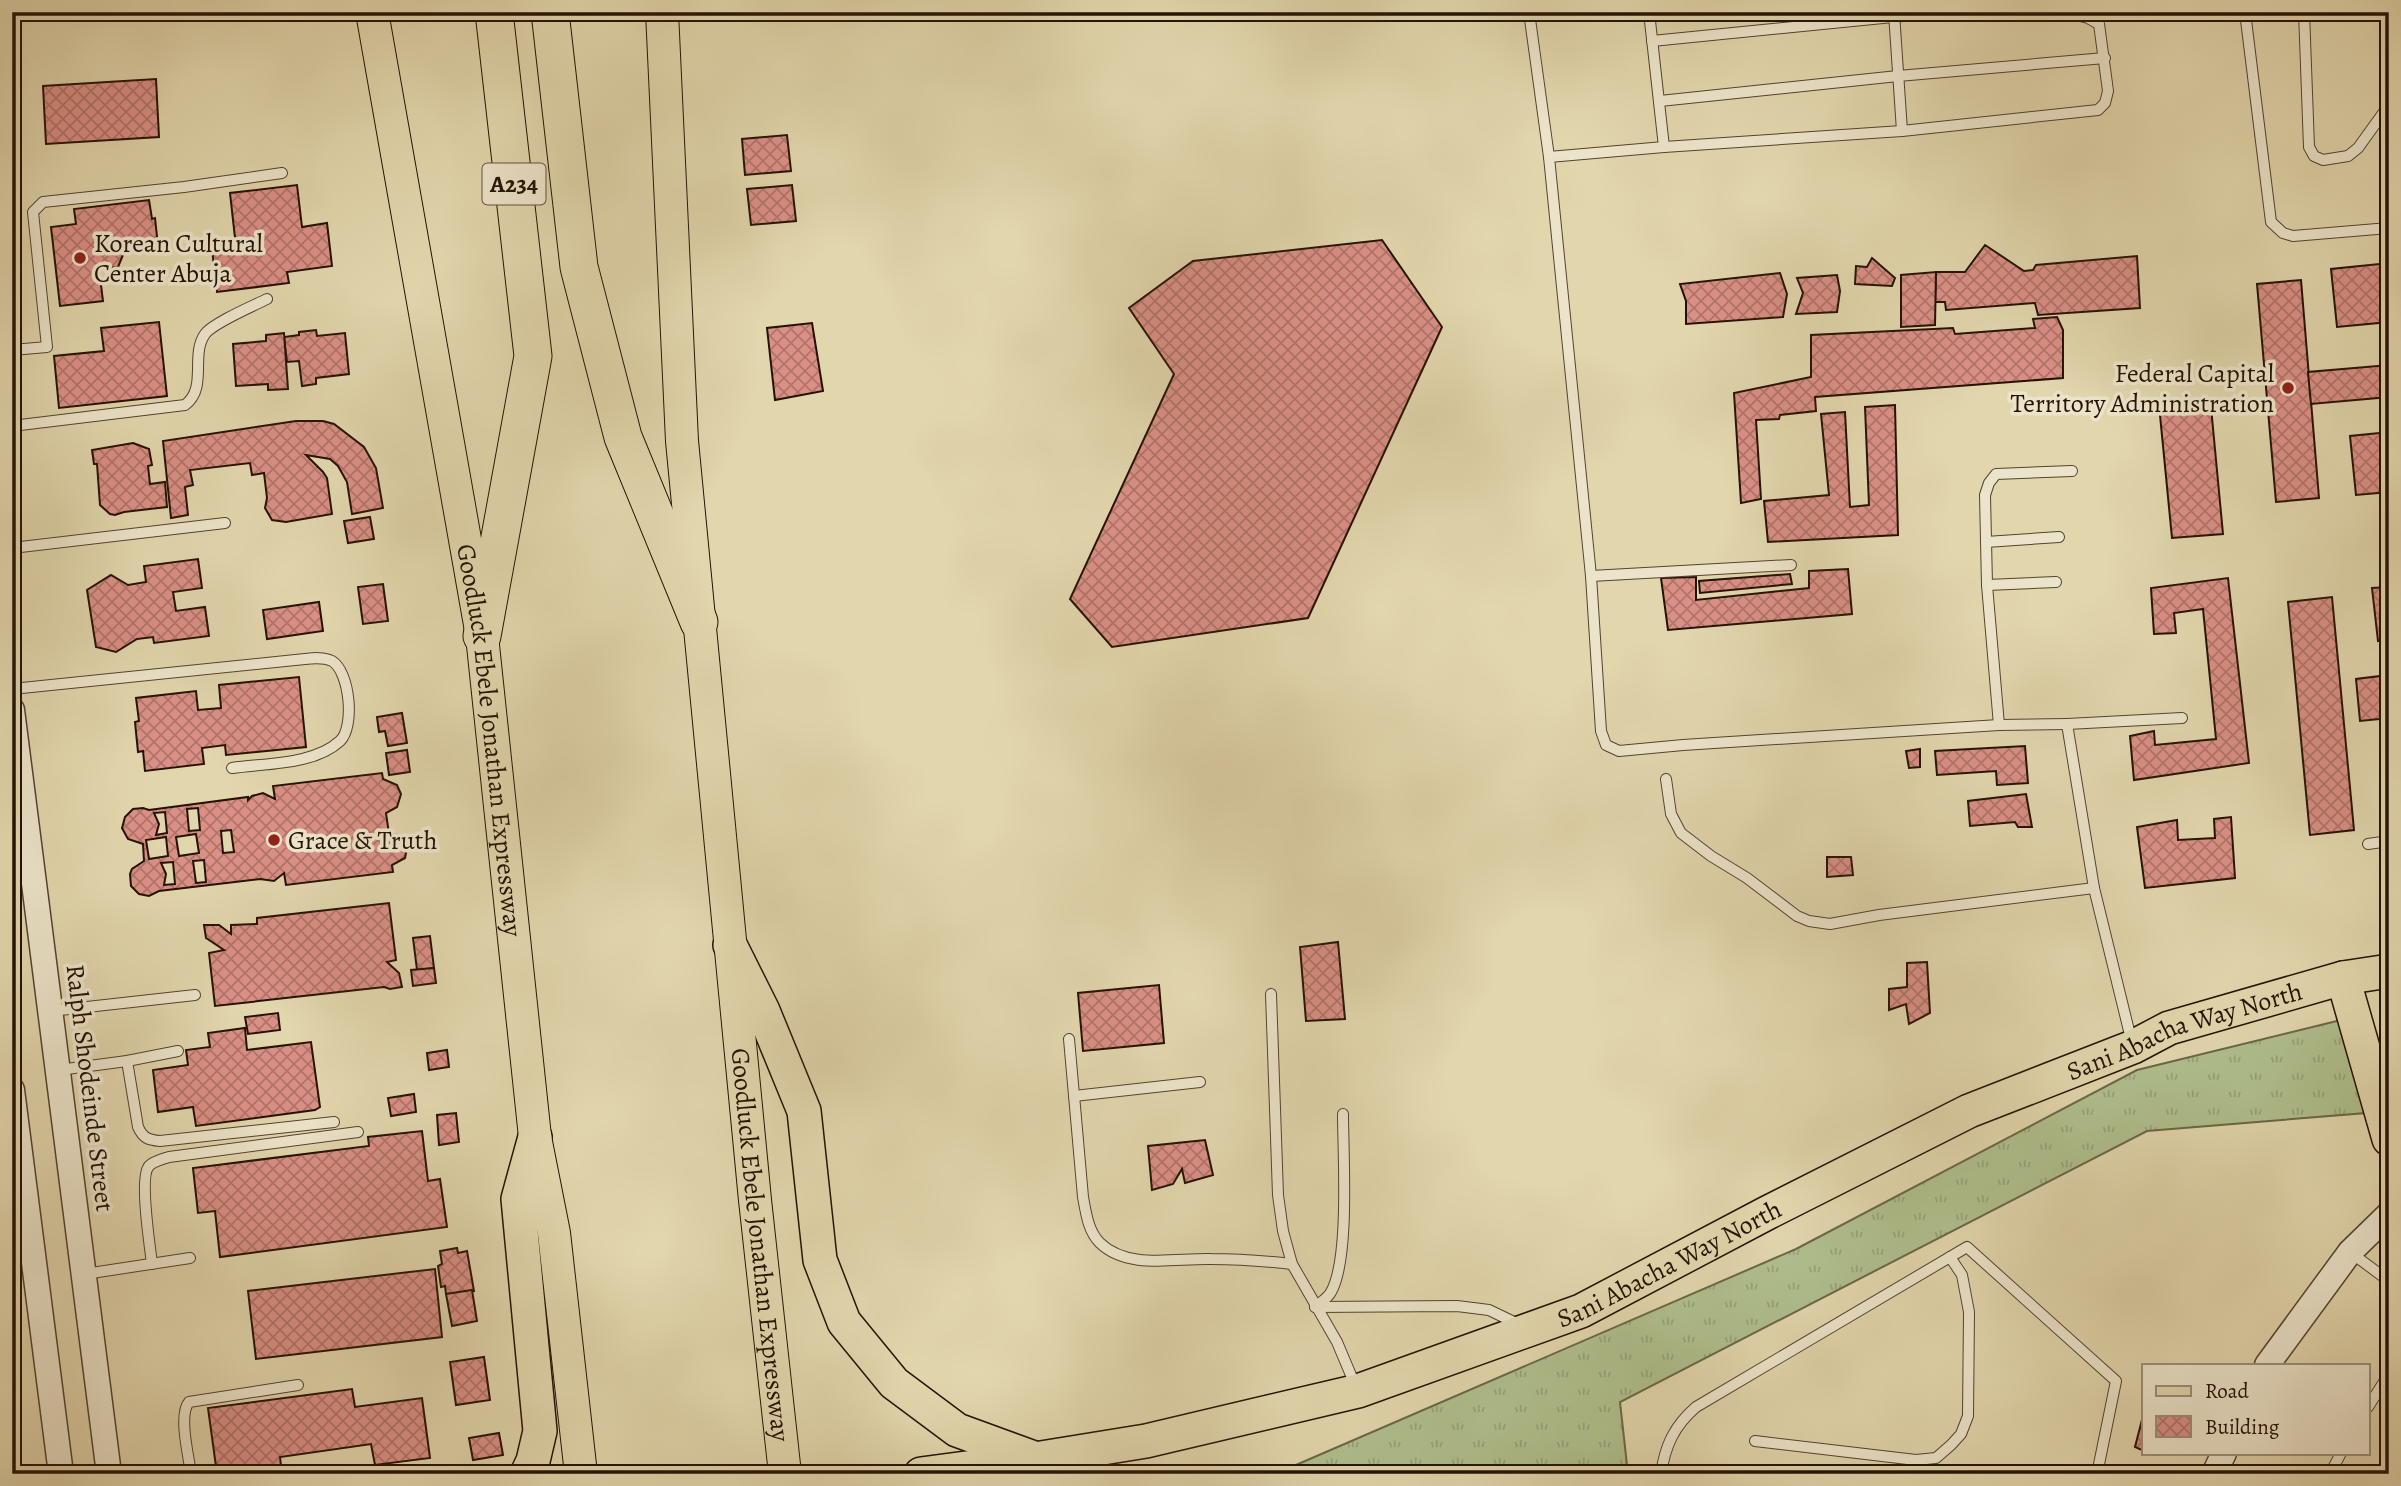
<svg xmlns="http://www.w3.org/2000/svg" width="2401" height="1486" font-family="Alegreya,serif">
<defs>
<pattern id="grass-tufts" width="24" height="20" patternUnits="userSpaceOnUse" patternTransform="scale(1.75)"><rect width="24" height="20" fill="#afbf8d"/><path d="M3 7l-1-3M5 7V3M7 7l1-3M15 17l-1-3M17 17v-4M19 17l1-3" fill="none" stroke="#96a378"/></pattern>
<pattern id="building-cross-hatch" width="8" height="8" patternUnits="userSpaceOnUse" patternTransform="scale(1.75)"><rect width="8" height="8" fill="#db9086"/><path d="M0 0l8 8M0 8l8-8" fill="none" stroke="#b1746b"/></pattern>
</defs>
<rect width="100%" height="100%" fill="#e2d6ad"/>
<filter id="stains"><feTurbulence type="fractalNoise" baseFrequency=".00286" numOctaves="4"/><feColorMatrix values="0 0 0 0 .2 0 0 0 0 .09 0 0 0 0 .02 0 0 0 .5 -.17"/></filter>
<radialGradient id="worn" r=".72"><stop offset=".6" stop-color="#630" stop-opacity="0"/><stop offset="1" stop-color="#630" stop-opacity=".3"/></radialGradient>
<path fill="url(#grass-tufts)" stroke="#6a6848" stroke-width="2" d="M2345 1019 2366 1113 2147 1131 1620 1402 1628 1474H1275L1796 1249 2137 1070Z"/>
<g fill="url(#building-cross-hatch)" stroke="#251204" stroke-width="2" fill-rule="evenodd">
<path d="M156 79 159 137 46 144 43 86Z"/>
<path d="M787 135 791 171 745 175 742 139Z"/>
<path d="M297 185 302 227 327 223 332 266 287 272 289 283 217 292 211 241 235 238 230 193Z"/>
<path d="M792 185 796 221 751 225 747 189Z"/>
<path d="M149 200 152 219 155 218 158 246 125 250 118 267 99 269 103 301 60 306 51 227 76 224 74 209Z"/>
<path d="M1382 240 1442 327 1308 618 1112 647 1070 599 1174 374 1129 308 1193 261Z"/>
<path d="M1985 245 2024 271 2033 270 2036 265 2137 256 2140 308 2038 315 2035 303 1946 310 1945 302H1935L1936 272H1965Z"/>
<path d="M1872 258 1895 278 1892 286 1855 284 1856 266 1867 267Z"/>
<path d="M2389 263V322L2337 327 2331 269Z"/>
<path d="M1936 272 1935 325 1901 327V275Z"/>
<path d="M1780 273 1787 294 1783 317 1686 324V301L1680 284Z"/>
<path d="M1837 275 1840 291 1837 312 1796 314 1803 293 1797 278Z"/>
<path d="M2301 280 2319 498 2276 502 2257 284Z"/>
<path d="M2057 317 2063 330V378L1815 397 1816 411 1780 415 1779 419 1756 420 1761 499 1741 503 1734 393 1811 377V335L1953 328 1955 334 2035 328 2033 319Z"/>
<path d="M159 322 167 396 59 408 54 356 104 351 101 328Z"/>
<path d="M812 323 823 391 775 400 767 328Z"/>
<path d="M316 330 317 336 345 333 349 374 316 378V384L302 386 299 361 287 362 284 337 299 335V332Z"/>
<path d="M284 333 288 389 268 390V384L236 386 233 344 266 341V335Z"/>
<path d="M2389 365V397L2311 404 2308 372Z"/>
<path d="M1895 405 1898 535 1768 542 1764 501 1829 495 1821 414 1845 412 1850 507 1869 505 1865 407Z"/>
<path d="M2211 407 2223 534 2172 538 2160 415Z"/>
<path d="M296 421H323L334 424 364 447 376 468 383 508 352 514 347 482 338 466 330 459 306 455 323 472 327 478 332 514 286 522 272 520 265 508 267 498 264 473 252 475 250 463 190 470 193 485 185 487 188 515 171 518 163 441Z"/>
<path d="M2389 432V492L2356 495 2350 436Z"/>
<path d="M133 443 149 449 152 465 148 466 150 484 165 482 167 507 124 512 115 515 110 514 100 505 97 464H94L92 450Z"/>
<path d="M370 517 374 539 348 543 344 521Z"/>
<path d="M198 559 202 588 173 592 176 611 205 607 209 636 154 643 153 637 137 639 116 652 96 647 87 590 111 575 128 585 146 582 144 566Z"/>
<path d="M1848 569 1852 614 1668 630 1661 578 1696 577V600L1809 588V571Z"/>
<path d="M1790 574 1792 584 1700 593 1699 581Z"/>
<path d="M2228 578 2249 763 2134 780 2130 736 2154 731 2155 745 2216 739 2203 609 2174 613 2176 633 2154 634 2151 588Z"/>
<path d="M383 584 388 621 363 624 358 587Z"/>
<path d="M2389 587V639L2378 641 2372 588Z"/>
<path d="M2332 597 2354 830 2310 835 2288 602Z"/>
<path d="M319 602 323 631 267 639 263 610Z"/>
<path d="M2389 675V718L2360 721 2356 679Z"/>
<path d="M299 677 306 747 226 755 225 745 202 748 204 764 145 771 143 751 138 752 135 722 139 721 136 698 196 691 198 710 221 708 219 685Z"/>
<path d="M402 713 407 743 388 746 385 731 379 732 377 717Z"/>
<path d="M2025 746 2028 783 1997 785 1996 771 1937 775 1935 751Z"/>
<path d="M1920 749V767L1909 768 1906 751Z"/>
<path d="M407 750 410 772 389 775 386 753Z"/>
<path d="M382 773 383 779 397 785 401 794 397 807 386 813 389 834 399 835 406 843 407 848 405 858 392 865 393 872 286 885 284 873 274 881 260 879 159 891 149 896 139 894 131 886 130 874 132 869 144 861 143 844 128 839 122 828 125 817 133 809 143 808 149 810 248 797V800L252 796 263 793 275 799 273 786ZM198 808 200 830 189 831 187 809ZM165 812 167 833 156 835 159 824 154 813ZM231 830 234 852 223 853 221 831ZM196 834 199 853 179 856 176 837ZM166 837 168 856 149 859 146 840ZM204 860 206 882 196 883 193 861ZM173 862 175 884 164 885 166 874 161 863Z"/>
<path d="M2026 794 2032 827H2018L2015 822 1970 826 1968 801Z"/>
<path d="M2231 817 2235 878 2145 888 2137 827 2177 820 2178 840 2215 838 2214 819Z"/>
<path d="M1827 857H1851L1853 875 1827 877Z"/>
<path d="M389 903 396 960 387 962 399 973 402 987 390 989 384 987 215 1006 209 953 224 950 206 938 204 925H219L231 934V925L257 924V918Z"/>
<path d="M430 936 434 968 417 970 413 938Z"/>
<path d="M1338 942 1345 1019 1306 1021 1300 947Z"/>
<path d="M1927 962 1930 1013 1909 1024 1906 1004 1889 1010V989L1907 987V963Z"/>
<path d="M434 968 436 983 413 986 411 970Z"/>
<path d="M1159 985 1164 1043 1083 1051 1078 993Z"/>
<path d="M278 1013 280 1030 248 1034 245 1017Z"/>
<path d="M245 1028 247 1050 311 1042 320 1107 315 1110 196 1126 193 1107 158 1112 153 1070 188 1065 186 1050 210 1047 208 1033Z"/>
<path d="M447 1050 449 1067 429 1070 427 1053Z"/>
<path d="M414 1094 416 1112 391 1116 388 1098Z"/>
<path d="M456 1113 459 1142 439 1145 437 1115Z"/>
<path d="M422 1131 428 1181 440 1179 447 1227 220 1257 215 1211 198 1213 193 1168 369 1146 368 1137Z"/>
<path d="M1205 1140 1213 1175 1185 1183 1182 1169 1173 1184 1152 1190 1148 1146Z"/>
<path d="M457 1248 458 1253 467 1251 474 1291 446 1294 445 1286 441 1287 438 1266 442 1264 440 1251Z"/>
<path d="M435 1269 442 1337 256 1359 248 1291Z"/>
<path d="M472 1290 477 1321 452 1326 446 1294Z"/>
<path d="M484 1357 490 1400 456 1405 450 1362Z"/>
<path d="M352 1389 355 1407 422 1398 430 1458 375 1465 371 1444 280 1457 282 1474H217L208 1408Z"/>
<path d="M2144 1412V1451L2135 1447Z"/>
<path d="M499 1433 503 1455 473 1460 469 1438Z"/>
</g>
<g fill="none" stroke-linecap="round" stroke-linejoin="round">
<g stroke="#54432e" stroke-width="12">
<g id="service">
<path d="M1529 12 1549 157 1591 576 1601 731 1606 745 1619 751 1683 745 1999 725 2067 724"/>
<path d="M1649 12 1664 147"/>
<path d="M2245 12 2271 222 2283 233 2293 236 2389 228"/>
<path d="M2304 12 2309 147 2314 156 2323 160 2348 156 2358 148 2389 105"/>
<path d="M2388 12 2389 18"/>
<path d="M1894 13 1902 131"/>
<path d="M1652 41 1943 12"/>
<path d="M1660 101 1898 76 2105 58"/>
<path d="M1549 157 1664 147 1902 131 2098 110 2105 103 2108 91 2099 24 2088 18 2065 12"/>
<path d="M12 350 47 347 33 212 43 202 184 187 282 173"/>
<path d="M12 426 185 405C208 388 190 355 205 334 213 323 253 306 267 299"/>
<path d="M1986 542 2059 537"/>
<path d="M12 548 225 523"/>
<path d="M1591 576 1791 565"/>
<path d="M1987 585 2056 582"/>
<path d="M12 689 305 659C314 658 324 657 332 661 350 672 355 727 340 741 314 765 266 763 232 768"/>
<path d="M1999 725 1987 585 1985 495 1989 483 1996 474 2072 471"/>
<path d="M1666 779 1671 814 1681 833 1711 856 1747 878 1797 916 1809 921 1830 924 1879 915 2094 888"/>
<path d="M2368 844 2389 841"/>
<path d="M1271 994 1278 1195 1283 1231 1292 1264 1337 1342 1356 1387"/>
<path d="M51 1011 195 995"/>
<path d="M1069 1039 1083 1197C1086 1213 1088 1231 1100 1243 1128 1270 1175 1258 1211 1259 1238 1259 1265 1261 1292 1264"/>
<path d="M2132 1043 2094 888 2067 724 2182 718"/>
<path d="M127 1061 138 1127C143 1138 148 1140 160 1141L334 1122"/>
<path d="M59 1070 127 1061 178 1051"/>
<path d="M1074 1096 1200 1082"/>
<path d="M12 1252 32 1248"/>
<path d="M2350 1252 2389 1281"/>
<path d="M152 1264C150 1246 139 1177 149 1166 154 1161 163 1159 169 1157L358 1132"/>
<path d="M85 1274 190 1258"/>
<path d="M1315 1307 1457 1306 1489 1310 1518 1324"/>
<path d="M1315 1307C1321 1302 1328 1298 1331 1292 1350 1259 1343 1154 1343 1114"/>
<path d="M2368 1407 2389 1374"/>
<path d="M1755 1441 1916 1460 1936 1458 1951 1445 1961 1434 1968 1416 1969 1312 1962 1275 1950 1257"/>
<path d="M191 1474C189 1457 178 1415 189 1402L298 1385"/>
<path d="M1661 1474C1665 1446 1674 1426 1696 1407L1967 1247 2116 1381 2097 1474"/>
<path d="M2330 1474 2341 1453"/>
</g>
</g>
<g stroke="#54432e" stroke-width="27">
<g id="tertiary">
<path d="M12 710 109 1474"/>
<path d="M12 1090 61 1474"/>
<path d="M2267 1365 2350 1252 2389 1214"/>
<path d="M2214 1474 2224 1453"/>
</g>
</g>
<g stroke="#251204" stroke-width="34">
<g id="primary">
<path id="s1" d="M372 12 482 636 535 1137 554 1233 581 1474"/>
<path id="s2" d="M662 12 682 441 755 1200 785 1474"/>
</g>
</g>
<g stroke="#251204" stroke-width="36">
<g id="trunk">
<path d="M730 945 763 1011 804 1111 820 1260 844 1322 894 1383 957 1430 1031 1457"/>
<path d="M2343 978 2389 1139"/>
<path d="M527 1474 533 1461 540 1431 518 1199 535 1137"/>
<path id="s3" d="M921 1474 1035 1459 1146 1441 1358 1391 1581 1311 1767 1213 1969 1111 2133 1047 2169 1028 2343 978 2389 971"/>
</g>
</g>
<g stroke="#251204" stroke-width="39">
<g id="motorway">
<path d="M550 12 579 267 623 437 699 622"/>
<path d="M482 636 533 356 494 12"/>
</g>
</g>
<use href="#service" stroke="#ece4ca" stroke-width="10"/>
<use href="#tertiary" stroke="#ece4ca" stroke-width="24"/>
<use href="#primary" stroke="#e2d6ad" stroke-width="32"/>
<use href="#trunk" stroke="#e2d6ad" stroke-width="33"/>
<use href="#motorway" stroke="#e2d6ad" stroke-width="37"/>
</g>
<g fill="#8f2418" stroke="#ece4ca" stroke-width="2.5">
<circle cx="80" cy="258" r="7"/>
<circle cx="2288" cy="388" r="7"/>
<circle cx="274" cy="840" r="7"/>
</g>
<g text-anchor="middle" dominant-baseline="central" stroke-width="7" stroke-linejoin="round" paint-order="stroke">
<rect fill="#ece4ca" stroke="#61513f" stroke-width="2" x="482.5" y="163.5" width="63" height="41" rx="5"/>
<g font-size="24" font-weight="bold" fill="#251204">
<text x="514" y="184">A234</text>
</g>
<g font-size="26" fill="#251204" stroke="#ece4ca" text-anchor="start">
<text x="94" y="243">Korean Cultural<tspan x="94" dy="30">Center Abuja</tspan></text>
<text x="2274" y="373" text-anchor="end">Federal Capital<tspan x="2274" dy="30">Territory Administration</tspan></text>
<text x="288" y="840">Grace &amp; Truth</text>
</g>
<g font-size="26" fill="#251204" stroke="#ece4ca">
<text stroke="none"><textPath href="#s1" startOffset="738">Goodluck Ebele Jonathan Expressway</textPath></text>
<text stroke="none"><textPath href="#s3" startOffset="1349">Sani Abacha Way North</textPath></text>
<text transform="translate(90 1088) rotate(83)">Ralph Shodeinde Street</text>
<text stroke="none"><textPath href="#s2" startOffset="1237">Goodluck Ebele Jonathan Expressway</textPath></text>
<text stroke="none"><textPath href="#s3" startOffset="782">Sani Abacha Way North</textPath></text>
</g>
</g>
<rect width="2401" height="1486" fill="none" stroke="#e2d6ad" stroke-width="42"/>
<rect x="14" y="14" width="2373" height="1458" fill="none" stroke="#251204" stroke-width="3.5"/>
<rect x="21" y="21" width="2359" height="1444" fill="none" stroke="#251204" stroke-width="2"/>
<rect x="2142" y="1364" width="228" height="91" fill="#ece4ca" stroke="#9c907b" stroke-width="2"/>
<rect x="2156" y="1386" width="35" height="10" fill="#e2d6ad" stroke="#9c907b" stroke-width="2"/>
<text x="2205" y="1398" font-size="21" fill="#251204">Road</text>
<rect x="2156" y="1416" width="35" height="21" fill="url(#building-cross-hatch)" stroke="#9c907b" stroke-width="2"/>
<text x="2205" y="1434" font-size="21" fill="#251204">Building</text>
<rect width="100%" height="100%" filter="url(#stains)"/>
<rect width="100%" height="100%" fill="url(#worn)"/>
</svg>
